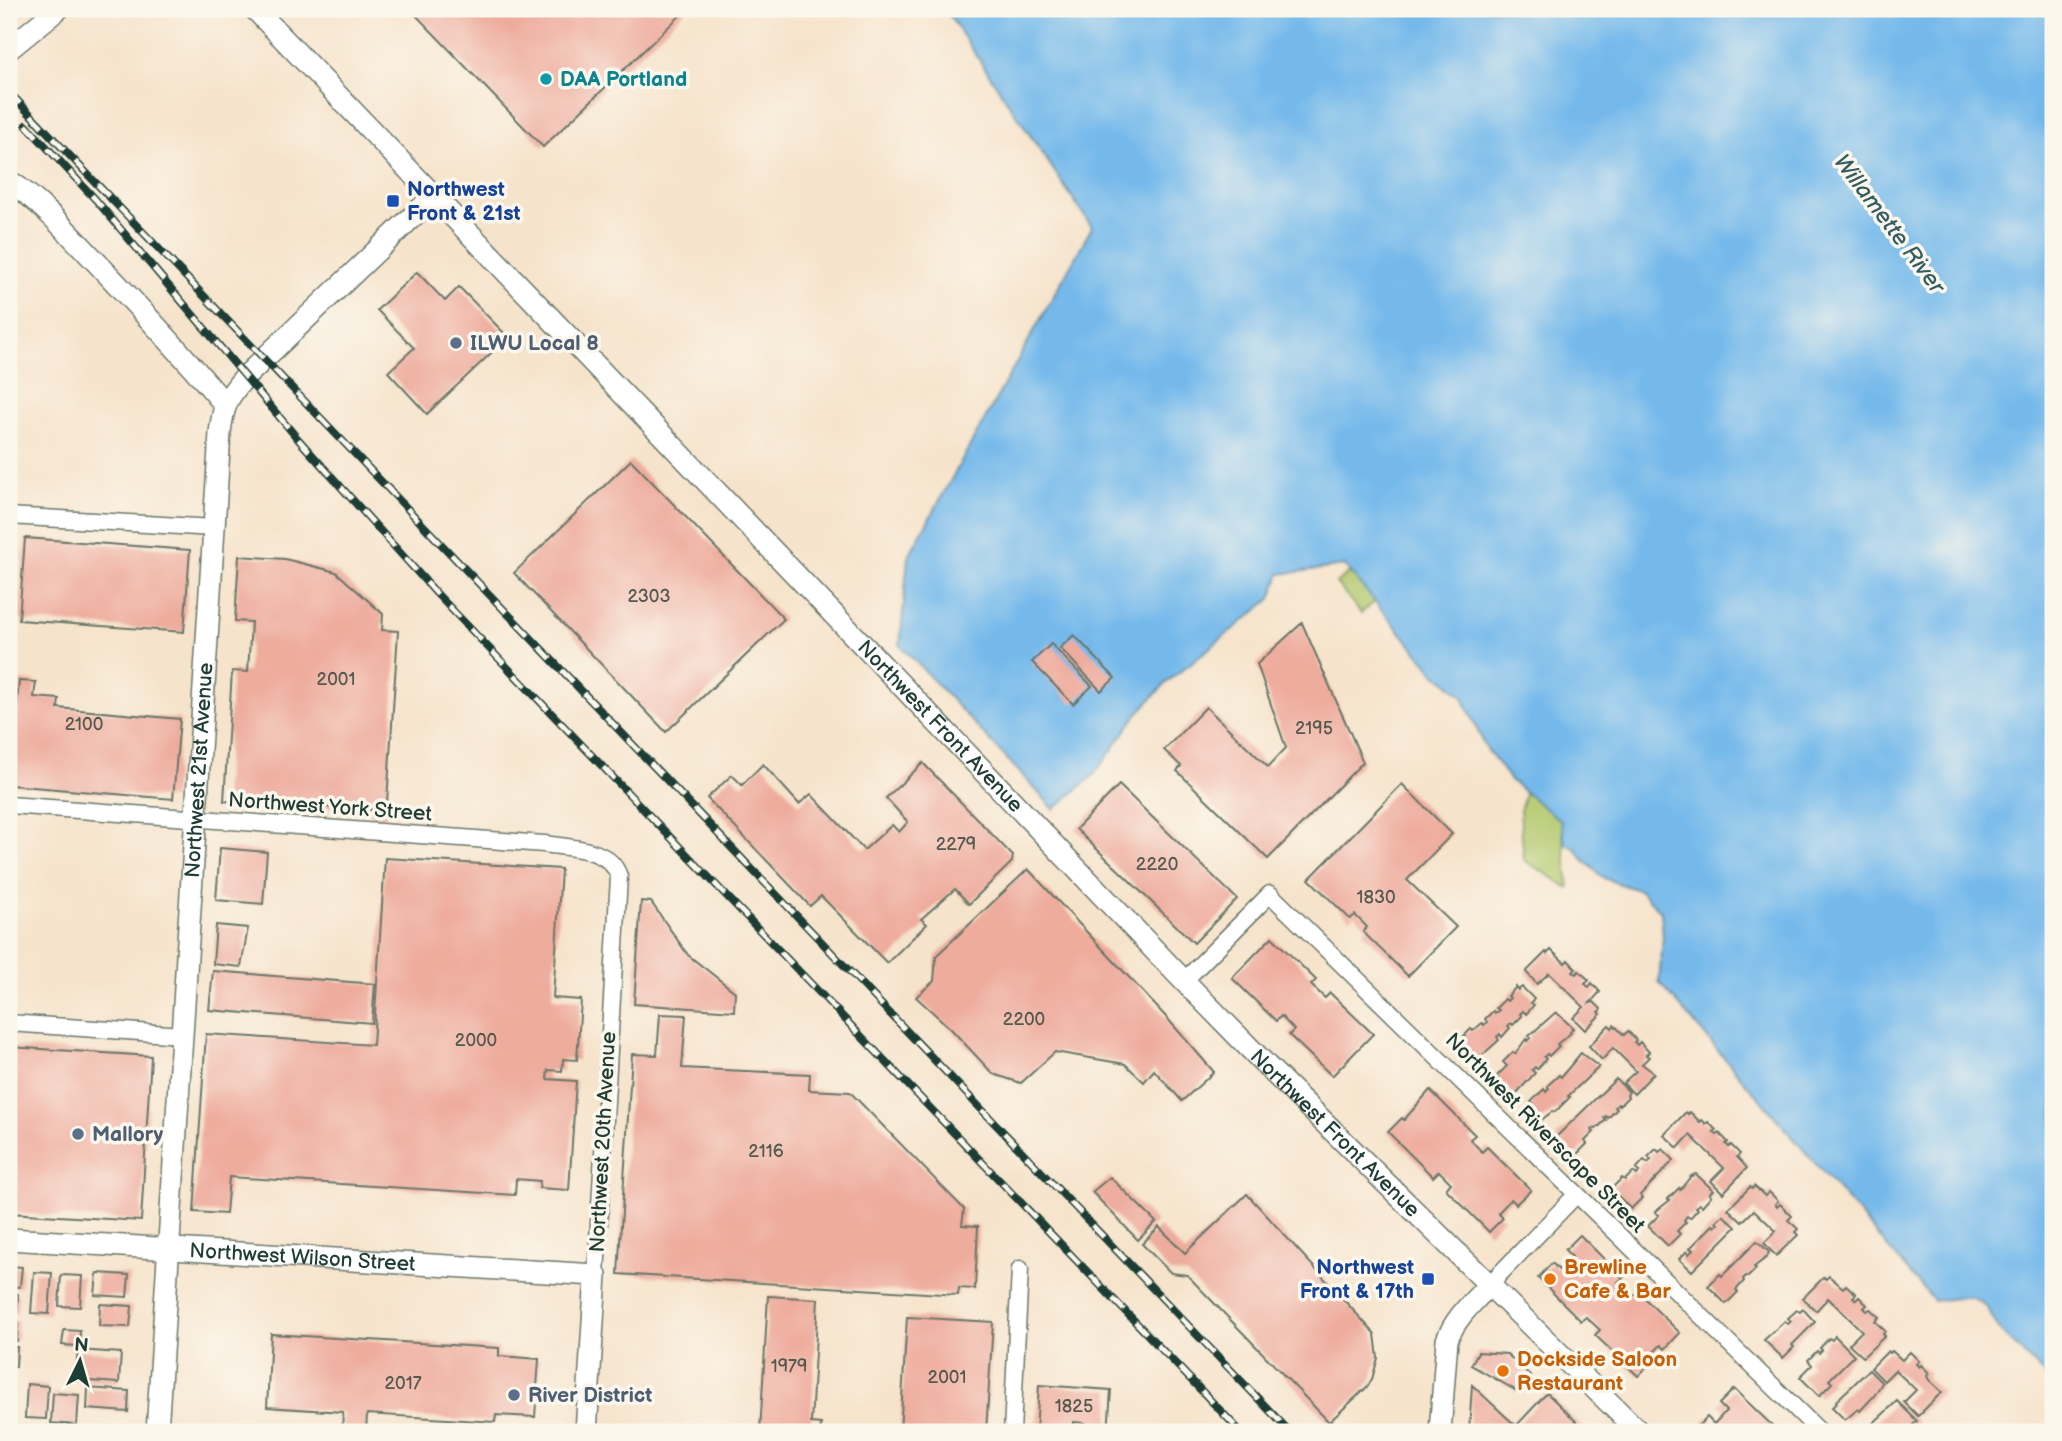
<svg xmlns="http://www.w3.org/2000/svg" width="2062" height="1441" font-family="'Balsamiq Sans',sans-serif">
<rect width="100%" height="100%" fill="#fbf7ec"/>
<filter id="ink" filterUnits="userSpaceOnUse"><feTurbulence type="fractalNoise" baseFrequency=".0143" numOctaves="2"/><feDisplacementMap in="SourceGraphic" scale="14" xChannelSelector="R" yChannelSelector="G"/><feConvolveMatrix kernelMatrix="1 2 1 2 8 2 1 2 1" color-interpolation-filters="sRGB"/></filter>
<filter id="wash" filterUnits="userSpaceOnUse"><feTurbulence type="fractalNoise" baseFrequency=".00686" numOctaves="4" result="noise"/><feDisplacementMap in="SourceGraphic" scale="28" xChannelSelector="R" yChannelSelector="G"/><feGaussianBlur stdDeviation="1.57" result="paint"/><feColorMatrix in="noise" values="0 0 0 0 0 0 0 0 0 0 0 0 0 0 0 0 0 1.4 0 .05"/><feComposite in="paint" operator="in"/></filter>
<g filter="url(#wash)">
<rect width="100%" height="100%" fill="#f6e3cb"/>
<path fill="#b2c96d" stroke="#688350" stroke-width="2" d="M1422 515 1561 819 1569 888 1524 860 1520 810 1526 790 1402 579 1361 613 1336 583Z"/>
<path fill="#75b9eb" stroke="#4a7b90" stroke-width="2" d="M945 9H2053V1383L2000 1331 1986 1306 1971 1296 1934 1301 1659 982 1663 937 1661 912 1641 891 1604 878 1585 861 1576 849 1565 843 1561 821 1510 780 1484 745 1462 695 1434 672 1345 566 1280 574 1271 599 1167 682 1138 713 1094 775 1054 809 900 645 908 557 1092 227Z"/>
<g id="blocks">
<g fill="#eeac9d">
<path d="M410 9H682L685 11 543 147Z"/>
<path d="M417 272 445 301 459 287 508 337 427 414 388 372 414 348 377 310Z"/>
<path d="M631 460 784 619 666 732 514 573Z"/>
<path d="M25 538 190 550 184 632 19 620Z"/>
<path d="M239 556 285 559 336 572 383 614 382 630 398 631 386 818 372 817 373 810 224 801 232 671 248 672 251 622 235 621Z"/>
<path d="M1302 623 1363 762 1268 859 1177 771 1181 766 1164 750 1206 707 1268 767 1286 748 1257 664Z"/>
<path d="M1074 635 1115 678 1101 691 1060 648Z"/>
<path d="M1051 644 1092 686 1073 704 1032 662Z"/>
<path d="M19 681 36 682 34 697 59 699 58 708 180 719 173 799 10 785Z"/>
<path d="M923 763 1013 856 1012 862 969 904 955 889 921 919 927 924 887 963 821 896 810 906 707 798 732 775 742 785 763 764 799 804 811 794 864 850 892 825 899 832 908 822 886 798Z"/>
<path d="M1402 784 1452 834 1407 880 1456 927 1408 976 1363 932 1367 927 1355 915 1350 919 1309 879Z"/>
<path d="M1119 785 1237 899 1194 943 1076 829Z"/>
<path d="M220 848 267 852 263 904 216 900Z"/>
<path d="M385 858 561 869 553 998 581 1000 577 1060 563 1059 562 1071 548 1070 547 1079 576 1081 569 1190 539 1188 540 1181 516 1179 515 1195 229 1177 226 1214 194 1212 206 1034 373 1045Z"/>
<path d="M1028 869 1167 1018 1214 1072 1182 1101 1154 1070 1144 1082 1125 1064 1055 1052 1021 1083 993 1074 951 1029 916 997 934 981 936 956Z"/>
<path d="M641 901 651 902 688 955 735 992 734 1011 634 1004Z"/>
<path d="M216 925 248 928 241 967 213 964Z"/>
<path d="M1272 937 1316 980 1311 985 1325 998 1330 993 1373 1034 1332 1076 1289 1035 1294 1030 1281 1016 1276 1021 1232 978Z"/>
<path d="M1551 950 1565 963 1568 960 1576 969 1573 972 1576 974 1579 971 1589 980 1585 984 1589 987 1592 983 1600 992 1590 1003 1594 1002 1601 1009 1599 1012 1601 1014 1585 1030 1573 1018 1584 1007 1549 973 1537 984 1526 972 1546 952 1547 954Z"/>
<path d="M213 971 375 984 372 1023 209 1010Z"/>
<path d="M1516 987 1518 990 1522 987 1534 999 1531 1003 1534 1005 1526 1014 1523 1011 1520 1014 1522 1016 1513 1025 1511 1023 1508 1026 1510 1028 1502 1037 1500 1034 1497 1037 1499 1040 1478 1059 1459 1041 1471 1029 1473 1031 1482 1023 1484 1025 1487 1022 1485 1019 1493 1011 1495 1013 1499 1010 1496 1008 1505 999 1507 1001 1510 998 1508 996Z"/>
<path d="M1556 1012 1573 1028 1570 1032 1571 1033 1557 1044 1559 1046 1549 1056 1547 1054 1544 1057 1546 1059 1537 1069 1535 1067 1532 1070 1535 1073 1515 1095 1496 1077 1507 1066 1503 1062 1513 1052 1515 1054 1526 1039 1527 1041 1530 1038 1529 1036Z"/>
<path d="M660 1014 686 1015 682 1068 810 1074 809 1090 850 1092 964 1209 962 1225 978 1226 975 1289 959 1288 958 1295 618 1274 632 1054 657 1055Z"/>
<path d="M1609 1025 1612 1028 1614 1025 1624 1035 1628 1031 1636 1040 1634 1042 1637 1045 1640 1042 1649 1052 1646 1055 1649 1057 1642 1064 1654 1073 1634 1094 1623 1083 1636 1071 1613 1048 1602 1060 1589 1046Z"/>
<path d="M9 1047 151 1056 141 1221 9 1213Z"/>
<path d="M1581 1053 1599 1067 1568 1096 1570 1097 1555 1112 1553 1111 1540 1121 1528 1109 1533 1104 1531 1102 1544 1089 1546 1092 1549 1088 1547 1086 1559 1075 1561 1077Z"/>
<path d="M1616 1079 1629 1092 1627 1095 1628 1097 1620 1105 1618 1104 1615 1107 1617 1109 1608 1118 1606 1116 1604 1118 1606 1120 1596 1129 1594 1128 1592 1130 1594 1132 1585 1141 1587 1144 1575 1156 1556 1137Z"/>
<path d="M1430 1090 1475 1135 1470 1139 1482 1152 1487 1147 1531 1190 1516 1204 1511 1199 1498 1213 1503 1218 1489 1232 1446 1189 1451 1183 1439 1171 1433 1177 1388 1132 1402 1118 1404 1120Z"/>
<path d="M1686 1112 1688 1114 1690 1112 1700 1122 1702 1120 1706 1124 1708 1122 1716 1130 1714 1132 1717 1135 1719 1133 1728 1142 1726 1144 1729 1147 1731 1145 1740 1154 1737 1157 1747 1168 1723 1193 1711 1181 1724 1168 1690 1135 1678 1148 1664 1135Z"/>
<path d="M1656 1149 1659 1152 1663 1149 1674 1160 1640 1195 1642 1198 1631 1209 1611 1189 1622 1178 1625 1180 1633 1172 1637 1175 1639 1172 1636 1169 1644 1160 1648 1163 1651 1160 1648 1157Z"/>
<path d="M1696 1174 1713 1190 1709 1194 1711 1196 1702 1206 1700 1204 1696 1207 1698 1209 1690 1218 1687 1216 1684 1220 1686 1222 1677 1231 1680 1234 1668 1246 1648 1226 1659 1215 1655 1212 1670 1200 1668 1199 1679 1188 1680 1190 1691 1176Z"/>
<path d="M1110 1177 1156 1222 1138 1240 1092 1192Z"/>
<path d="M1754 1186 1765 1196 1769 1192 1778 1201 1775 1204 1777 1207 1780 1204 1792 1216 1788 1220 1798 1229 1795 1232 1798 1235 1776 1256 1764 1243 1776 1231 1754 1210 1742 1222 1728 1209 1750 1187 1752 1189Z"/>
<path d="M1247 1194 1375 1334 1378 1358 1372 1379 1368 1386 1329 1422 1187 1275 1171 1273 1142 1244 1159 1227 1185 1253Z"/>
<path d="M1723 1215 1736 1227 1692 1271 1679 1259 1687 1251 1689 1254 1693 1250 1690 1248 1713 1225 1715 1227 1718 1224 1716 1222Z"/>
<path d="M1580 1235 1623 1278 1618 1282 1633 1297 1638 1292 1680 1333 1665 1349 1661 1345 1649 1357 1653 1361 1638 1376 1595 1335 1600 1330 1586 1317 1581 1321 1538 1278 1552 1263 1559 1270 1572 1257 1565 1250Z"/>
<path d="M1757 1241 1769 1252 1767 1257 1754 1267 1756 1269 1748 1277 1746 1276 1743 1279 1744 1281 1736 1290 1738 1292 1726 1304 1708 1286 1720 1274 1722 1276Z"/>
<path d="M9 1266 22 1267 20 1287 9 1286Z"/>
<path d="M34 1272 52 1273 49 1314 31 1313Z"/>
<path d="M97 1273 129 1275 127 1297 95 1295Z"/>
<path d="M61 1275 82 1276 80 1307 59 1306Z"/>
<path d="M1829 1276 1843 1288 1846 1285 1856 1294 1853 1297 1856 1300 1859 1297 1867 1305 1864 1308 1867 1311 1870 1309 1879 1317 1875 1321 1885 1331 1883 1334 1885 1336 1863 1357 1849 1344 1862 1331 1828 1298 1816 1311 1803 1298 1824 1277 1826 1279Z"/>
<path d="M9 1293 18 1294 17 1314 9 1313Z"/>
<path d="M768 1296 818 1299 811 1423 821 1424 820 1432H760Z"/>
<path d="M100 1304 132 1306 130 1327 99 1326Z"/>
<path d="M1803 1309 1815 1322 1792 1345 1794 1347 1783 1358 1764 1340 1785 1321 1788 1324 1791 1321 1788 1318 1797 1310 1800 1312Z"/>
<path d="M907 1317 993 1322 986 1432H900Z"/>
<path d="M9 1320 18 1321 17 1341H9Z"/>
<path d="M64 1330 80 1331 79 1346 62 1345Z"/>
<path d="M271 1334 499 1348V1356L539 1359 535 1417 496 1415 495 1422 367 1414 366 1432H342L343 1412 267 1407Z"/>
<path d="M1835 1336 1854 1355 1829 1380 1832 1383 1819 1396 1800 1377 1812 1365 1808 1360 1817 1351 1819 1353 1822 1350 1820 1348 1829 1338 1832 1340Z"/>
<path d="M9 1347H17L16 1367H9Z"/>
<path d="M78 1350 121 1353 119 1383 75 1380Z"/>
<path d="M1888 1351 1890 1353 1892 1351 1902 1360 1910 1352 1919 1361 1916 1364 1919 1367 1921 1365 1929 1373 1927 1376 1929 1380 1942 1392 1918 1416 1904 1402 1916 1390 1895 1370 1884 1381 1871 1368Z"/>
<path d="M1478 1352 1507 1354 1531 1376 1517 1391 1471 1365Z"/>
<path d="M1869 1370 1882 1383 1874 1396 1860 1411 1858 1409 1845 1420 1832 1407 1837 1403 1836 1401Z"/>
<path d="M27 1384 48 1386 46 1419 25 1418Z"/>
<path d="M1039 1385 1111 1390 1108 1432H1085V1423L1074 1422V1432H1036Z"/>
<path d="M1472 1385 1516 1426 1547 1393 1587 1432H1469Z"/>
<path d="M88 1388 129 1391 128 1412 87 1409Z"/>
<path d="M1734 1389 1779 1432H1692L1707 1417 1714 1424 1726 1411 1719 1404Z"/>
<path d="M53 1393 79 1395 77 1425 51 1423Z"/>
<path d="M1897 1401 1917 1421 1906 1432H1864Z"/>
</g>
</g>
</g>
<g filter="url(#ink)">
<use href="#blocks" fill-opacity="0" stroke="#6a7769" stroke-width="2"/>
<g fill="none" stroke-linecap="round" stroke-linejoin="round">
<g stroke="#6a7769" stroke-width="19">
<g id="street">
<path d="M9 516 214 528"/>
<path d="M9 805 544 844C569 848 611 847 619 877L596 1275"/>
<path d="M1184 981 1270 894 1820 1432"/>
<path d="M9 1023 183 1035"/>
<path d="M1489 1285 1576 1195"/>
<path d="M1012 1432 1020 1269"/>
</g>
</g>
<g stroke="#6a7769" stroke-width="24">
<g id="secondary">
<path id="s1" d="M255 9 1184 981 1270 1069 1639 1432"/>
<path d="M9 49 58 9"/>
<path d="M9 181C43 203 71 236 99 265 142 311 185 356 225 405"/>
<path id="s2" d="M9 1239 596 1275 586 1432"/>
<path id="s3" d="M157 1432 220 433C223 406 227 397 245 377L434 196"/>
<path d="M1440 1432 1447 1340C1455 1318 1473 1302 1489 1285"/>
</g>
</g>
<use href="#street" stroke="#fff" stroke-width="16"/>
<use href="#secondary" stroke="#fff" stroke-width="21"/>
<g stroke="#1f3d34" stroke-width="8">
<g id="rail">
<path d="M9 92 1290 1432"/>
<path d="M26 125 96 200 298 439 437 594 1241 1432"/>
</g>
</g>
<use href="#rail" stroke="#fbf7ec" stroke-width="5" stroke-dasharray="16" stroke-linecap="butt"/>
</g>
</g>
<circle fill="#0f9aa8" stroke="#fbf7ec" stroke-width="2.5" cx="546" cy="79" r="7"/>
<g fill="#1a4fb4" stroke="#fbf7ec" stroke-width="2.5">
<rect x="386" y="194" width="14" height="14" rx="3.5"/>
<rect x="1421" y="1272" width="14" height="14" rx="3.5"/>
</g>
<g fill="#5c6f8a" stroke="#fbf7ec" stroke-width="2.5">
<circle cx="456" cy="343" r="7"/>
<circle cx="78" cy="1134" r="7"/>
<circle cx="514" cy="1395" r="7"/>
</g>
<g fill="#e8710a" stroke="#fbf7ec" stroke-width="2.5">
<circle cx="1550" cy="1279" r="7"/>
<circle cx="1503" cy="1371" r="7"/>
</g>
<g text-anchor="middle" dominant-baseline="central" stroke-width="7" stroke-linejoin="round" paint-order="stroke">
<g font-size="18" fill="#53594e">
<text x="649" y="596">2303</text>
<text x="336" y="679">2001</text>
<text x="84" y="724">2100</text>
<text x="1314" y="728">2195</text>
<text x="956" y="844">2279</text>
<text x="1157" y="864">2220</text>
<text x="1376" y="897">1830</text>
<text x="1024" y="1019">2200</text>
<text x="476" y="1040">2000</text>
<text x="766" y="1151">2116</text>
<text x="789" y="1366">1979</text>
<text x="947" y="1377">2001</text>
<text x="403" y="1383">2017</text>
<text x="1074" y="1406">1825</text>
</g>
<g font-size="21" font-weight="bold" fill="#0d838f" stroke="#fbf7ec" text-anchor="start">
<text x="560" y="79">DAA Portland</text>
</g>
<g font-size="21" font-weight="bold" fill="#164399" stroke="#fbf7ec" text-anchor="start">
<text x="407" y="189">Northwest<tspan x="407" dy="24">Front &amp; 21st</tspan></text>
<text x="1414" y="1267" text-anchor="end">Northwest<tspan x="1414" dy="24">Front &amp; 17th</tspan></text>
</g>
<g font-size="21" font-weight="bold" fill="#4e5e75" stroke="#fbf7ec" text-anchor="start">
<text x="470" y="343">ILWU Local 8</text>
<text x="92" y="1134">Mallory</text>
<text x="528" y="1395">River District</text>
</g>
<g font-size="21" fill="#1f3d34" stroke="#fbf7ec">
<text stroke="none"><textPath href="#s1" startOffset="992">Northwest Front Avenue</textPath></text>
<text stroke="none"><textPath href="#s3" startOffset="663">Northwest 21st Avenue</textPath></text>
<text transform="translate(330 807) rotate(4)">Northwest York Street</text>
<text stroke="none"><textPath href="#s1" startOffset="1559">Northwest Front Avenue</textPath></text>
<text transform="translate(1545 1133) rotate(45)">Northwest Riverscape Street</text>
<text transform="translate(603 1142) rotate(-87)">Northwest 20th Avenue</text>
<text stroke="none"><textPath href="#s2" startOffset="294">Northwest Wilson Street</textPath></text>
</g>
<g font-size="21" font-weight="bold" fill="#c56008" stroke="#fbf7ec" text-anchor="start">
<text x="1564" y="1267">Brewline<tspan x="1564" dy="24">Cafe &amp; Bar</tspan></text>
<text x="1517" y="1359">Dockside Saloon<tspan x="1517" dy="24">Restaurant</tspan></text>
</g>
<g font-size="23" font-style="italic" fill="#345c62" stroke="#fbf7ec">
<text transform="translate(1889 224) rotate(53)">Willamette River</text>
</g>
</g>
<rect width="2062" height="1441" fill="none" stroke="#fbf7ec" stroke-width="35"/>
<g transform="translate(80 1361) rotate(5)" stroke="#fbf7ec" stroke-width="5" paint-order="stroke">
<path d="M0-5L12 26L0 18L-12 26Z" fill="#1f3d34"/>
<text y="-10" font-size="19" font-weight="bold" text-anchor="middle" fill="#1f3d34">N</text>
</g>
</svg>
